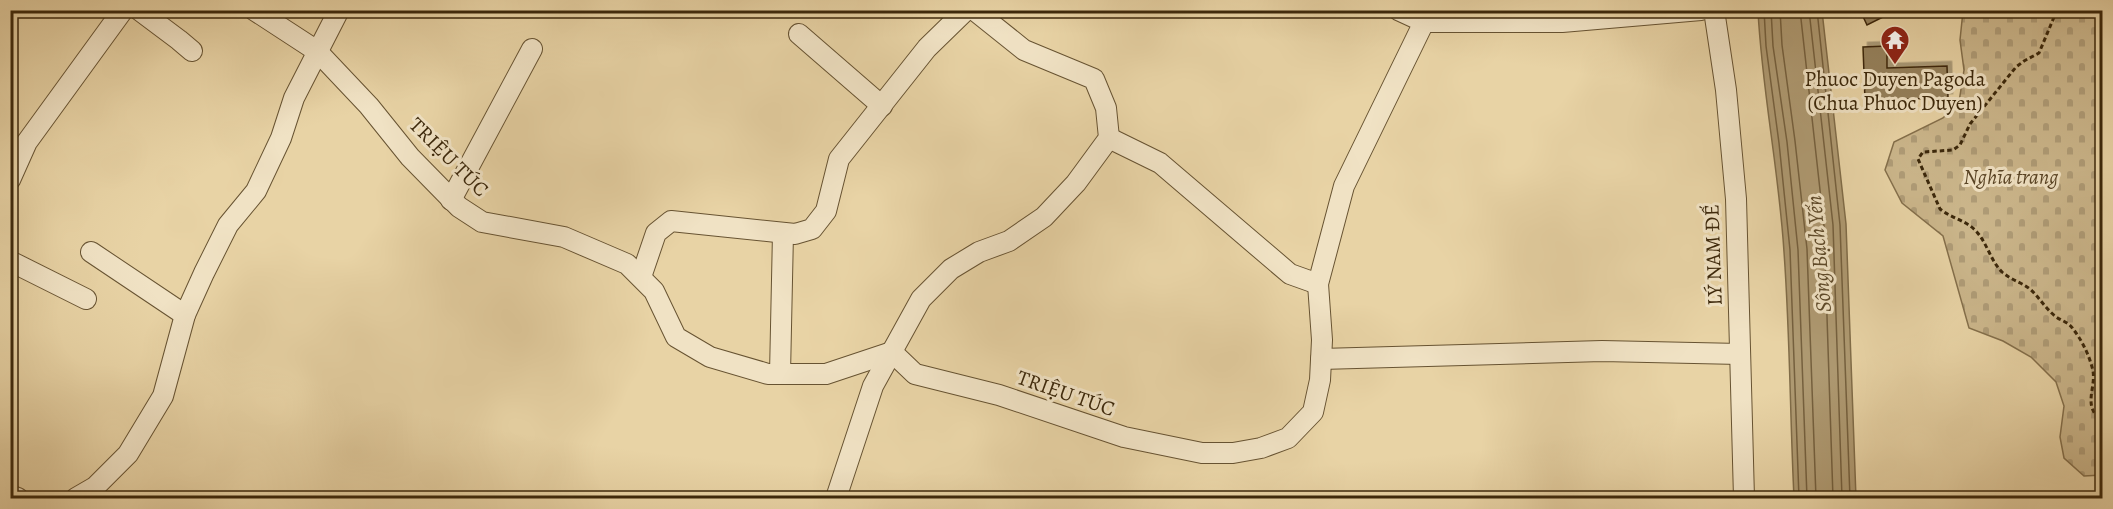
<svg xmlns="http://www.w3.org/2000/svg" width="2113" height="509" font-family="Alegreya,serif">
<defs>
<pattern id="cemetery-stones" width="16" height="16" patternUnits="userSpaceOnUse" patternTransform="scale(1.5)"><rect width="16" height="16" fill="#cbb68b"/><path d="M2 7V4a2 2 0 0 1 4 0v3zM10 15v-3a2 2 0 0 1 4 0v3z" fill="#af9c77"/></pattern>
<filter id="shadow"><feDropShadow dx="4.5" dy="-4.5" stdDeviation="0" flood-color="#0004"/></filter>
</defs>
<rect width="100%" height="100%" fill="#e8d3a5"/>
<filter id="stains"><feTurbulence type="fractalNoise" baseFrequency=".00333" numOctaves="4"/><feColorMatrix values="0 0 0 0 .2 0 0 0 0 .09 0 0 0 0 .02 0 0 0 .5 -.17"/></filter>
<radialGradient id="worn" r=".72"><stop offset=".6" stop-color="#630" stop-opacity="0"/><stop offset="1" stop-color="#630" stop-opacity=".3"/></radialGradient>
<path fill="url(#cemetery-stones)" stroke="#846f4b" stroke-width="1.5" d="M1963 11H2102V475L2084 476 2064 458 2060 437 2064 406 2056 382 2031 357 2003 341 1969 328 1943 236 1902 203 1885 170 1894 142 1943 118 1959 102 1964 70 1960 40Z"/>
<path fill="#ae9971" stroke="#806c48" stroke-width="1.5" d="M1758 11H1822L1846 224 1856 498H1794C1790 416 1790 334 1784 252 1779 171 1762 91 1758 11Z"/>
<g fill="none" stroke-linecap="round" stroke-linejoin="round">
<g stroke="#75603e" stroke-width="1.5">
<path d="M1764 10 1766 46 1779 143 1790 250 1799 498"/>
<path d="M1771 10 1773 46 1787 142 1798 250 1807 498"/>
<path d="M1780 10 1782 45 1795 141 1807 249 1816 498"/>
<path d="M1800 10 1824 226 1833 498"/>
<path d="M1809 10 1833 225 1842 498"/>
<path d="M1817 10 1840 225 1850 498"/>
</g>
</g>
<g fill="#95815b" stroke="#3c280b" stroke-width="1.5" filter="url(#shadow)">
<path d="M1860 10H1897L1867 25Z"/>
<path d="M1887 46V68L1947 66 1948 98 1865 100 1863 47Z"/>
</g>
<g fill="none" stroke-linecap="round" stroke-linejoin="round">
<g stroke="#675332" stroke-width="22">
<g id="minor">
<path d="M139 10 179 40 192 51"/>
<path d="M254 10 317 51 369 106 410 157 459 207 482 222 564 237 627 264 654 291 676 337 710 357 768 374H826L892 352 915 374 999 395 1124 437 1202 453H1233L1261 448 1288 438 1313 412 1320 380 1322 340 1318 284 1344 186 1424 22H1562L1701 10"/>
<path d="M1398 10 1424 22"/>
<path d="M1714 10 1726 90 1736 199 1744 498"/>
<path d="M799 34 882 106"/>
<path d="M1109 138 1160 163 1290 274 1318 284"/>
<path d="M10 180 27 142 123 10"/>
<path d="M451 200 532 49"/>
<path d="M91 252 185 315"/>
<path d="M10 261 86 299"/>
<path d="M641 277 656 233 671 221 795 234 812 229 826 211 839 159 927 48 966 10"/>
<path d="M1321 359 1602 351 1740 354"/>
<path d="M780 374 783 233"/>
<path d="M10 495 18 498"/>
<path d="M76 498 95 487 128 454 163 396 185 315 204 273 228 225 256 191 281 138 294 98 339 10"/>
<path d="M836 498 873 386 921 299 951 269 979 252 1009 241 1044 217 1076 183 1109 138 1106 108 1094 79 1024 50 974 10"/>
</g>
</g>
<path stroke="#3c280b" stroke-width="3" stroke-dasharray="4.5 3" stroke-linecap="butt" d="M2057 10 2039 53 2024 61 2016 67 1970 124 1960 145 1953 150 1923 152 1918 159 1940 209C1951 218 1965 220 1975 230 1987 242 1990 260 2002 272 2011 280 2021 282 2030 289 2039 297 2045 308 2055 316 2061 321 2069 322 2073 329 2082 340 2090 357 2093 371 2096 389 2082 406 2102 421"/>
<use href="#minor" stroke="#f0e2c4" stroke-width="20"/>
</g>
<defs>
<g id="temple-pin" transform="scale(1.5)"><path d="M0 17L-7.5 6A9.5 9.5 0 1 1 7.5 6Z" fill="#8f2418" stroke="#f0e2c4"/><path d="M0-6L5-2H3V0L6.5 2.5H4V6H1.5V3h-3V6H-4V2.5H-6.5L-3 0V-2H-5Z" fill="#fff"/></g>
</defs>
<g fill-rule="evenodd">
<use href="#temple-pin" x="1895" y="40"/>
</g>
<g text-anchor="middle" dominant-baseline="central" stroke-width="6" stroke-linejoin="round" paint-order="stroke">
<g font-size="21" fill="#3c280b" stroke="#f0e2c4">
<text x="1895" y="79">Phuoc Duyen Pagoda<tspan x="1895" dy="24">(Chua Phuoc Duyen)</tspan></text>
</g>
<g font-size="21" fill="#3c280b" stroke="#f0e2c4">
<text transform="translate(449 157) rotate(45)">TRIỆU TÚC</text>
<text transform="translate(1713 255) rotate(-92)">LÝ NAM ĐẾ</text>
<text transform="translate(1066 393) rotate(19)">TRIỆU TÚC</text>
</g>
<g font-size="21" font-style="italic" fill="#594425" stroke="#f0e2c4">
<text x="2011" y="177">Nghĩa trang</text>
</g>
<g font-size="22" font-style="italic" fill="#5e4a2a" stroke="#f0e2c4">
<text transform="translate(1819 254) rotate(-95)">Sông Bạch Yến</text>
</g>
</g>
<rect width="2113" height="509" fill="none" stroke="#e8d3a5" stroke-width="36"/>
<rect x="12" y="12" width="2089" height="485" fill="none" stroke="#3c280b" stroke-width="3"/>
<rect x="18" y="18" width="2077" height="473" fill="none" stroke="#3c280b" stroke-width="1.5"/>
<rect width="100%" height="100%" filter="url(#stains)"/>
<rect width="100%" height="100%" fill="url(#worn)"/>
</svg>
